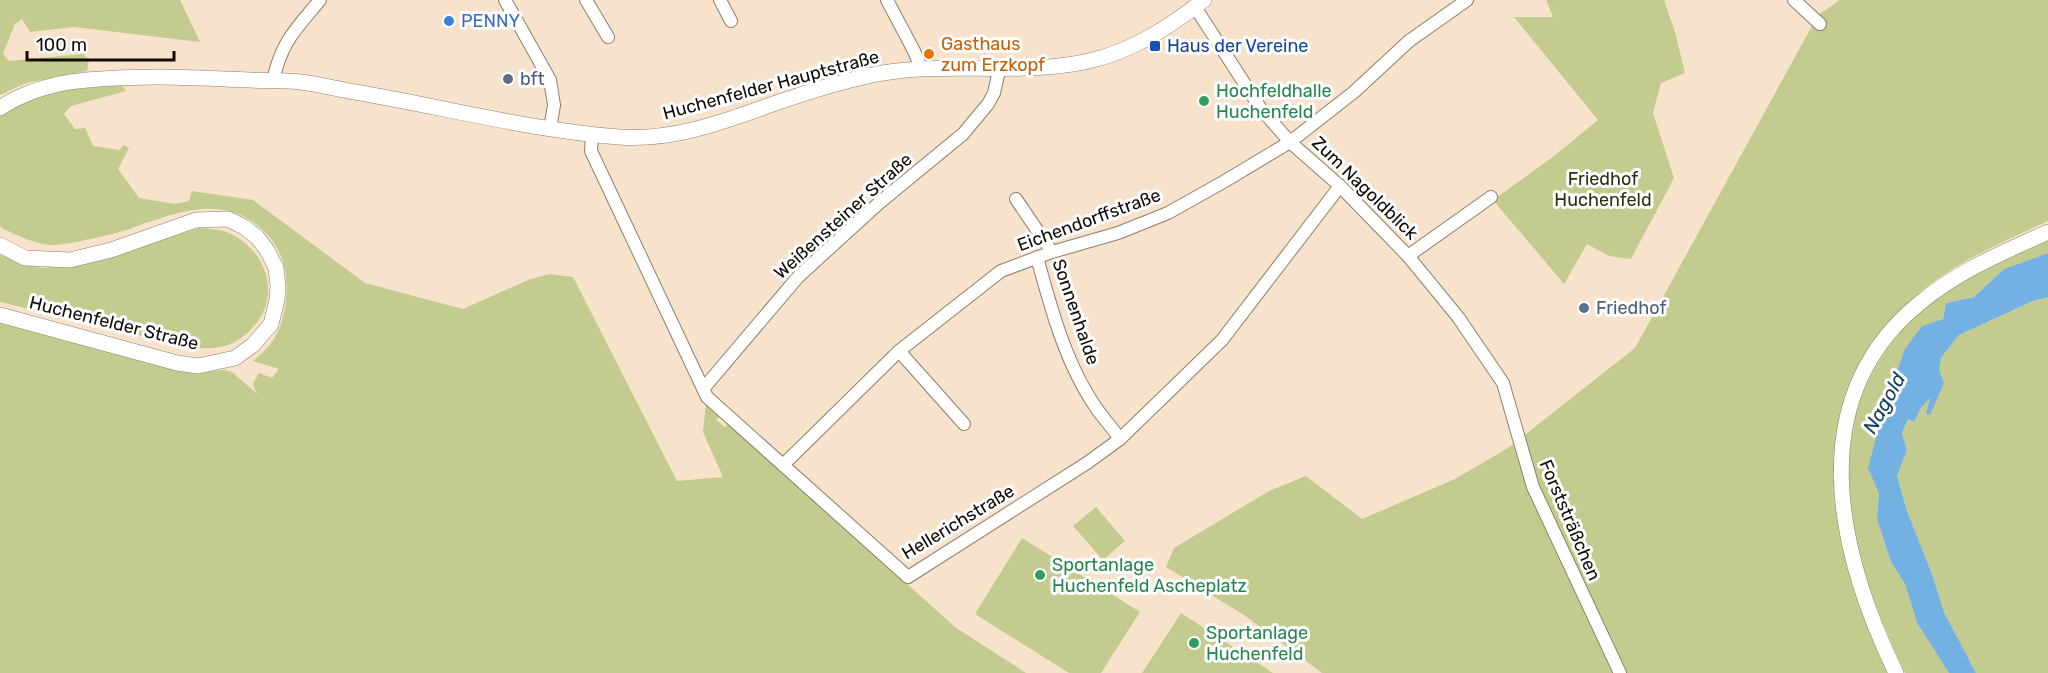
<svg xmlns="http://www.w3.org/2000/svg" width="2048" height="673" font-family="Rubik,sans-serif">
<rect width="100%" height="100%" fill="#f7e3cc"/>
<g fill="#c3cc8e">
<path d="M0 0H180L200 42 74 27 30 32 22 19 15 24 3 54 9 61 83 54 89 60 87 71 26 83 0 95Z"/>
<path d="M1546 0H1664L1675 32 1685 73 1661 83 1653 113 1674 178 1631 259 1609 256 1587 244 1564 284 1493 200 1554 156 1598 120 1514 17H1553Z"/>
<path d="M1840 0H2048V221C1974 255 1902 285 1865 362 1856 379 1853 401 1848 419 1840 449 1831 478 1837 509 1847 565 1872 619 1892 673H1322L1244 615 1166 567 1174 548 1269 491 1306 476 1362 519 1455 479 1508 448 1635 348 1818 15Z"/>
<path d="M122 85 126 91 71 106 64 114 75 129 85 128 93 146 119 150 124 145 129 148 118 169 139 198 175 204 189 201 192 191 253 200 365 283 463 309 528 280 549 274 573 277 677 481 723 477 703 432 706 403 720 416 716 420 725 427 729 424 955 627 1026 673H0V323L182 370 206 372 224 370 232 372 257 394 253 384 259 373 272 378 279 369 253 361C275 344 283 327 286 299 289 275 283 251 266 233 224 190 173 214 126 230 110 235 94 238 77 242 69 243 59 245 50 245 34 244 18 235 3 229L0 226V115L38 96 63 90Z"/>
<path d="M199 228C212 229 224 229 235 236 268 255 280 297 254 326 246 336 233 345 220 347 211 349 201 348 192 348L0 302V255L41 268 81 264Z"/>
<path d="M2048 238V254L2004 269 1974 297 1946 303 1943 319 1922 326 1893 382 1894 407 1879 427V493L1877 519 1891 562 1905 584 1917 623 1949 673H1905C1883 624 1856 564 1849 510 1838 427 1868 354 1932 301 1966 273 2010 257 2048 238Z"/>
<path d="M2048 297V673H1976L1944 612 1932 574 1907 511 1897 476 1907 450 1902 433 1908 419 1914 422 1921 408 1931 397 1926 414H1930L1941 358 1959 335 2033 301Z"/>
<path d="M1096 507 1125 541 1103 560 1073 526Z"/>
<path d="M1022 538 1140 612 1101 673H1069L975 614Z"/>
<path d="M1181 613 1273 673H1142Z"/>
</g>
<path fill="#74b1e3" d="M2046 254H2048V297L2033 301 1959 335 1941 358 1939 370 1944 383 1930 415 1926 414 1930 398 1921 408 1914 422 1908 419 1902 433 1907 450 1897 476 1907 511 1932 574 1944 612 1976 673H1949L1917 623 1905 584 1891 562 1877 519 1879 493 1868 468 1879 427 1894 407 1893 382 1905 349 1922 326 1943 319 1946 303 1974 297 2004 269Z"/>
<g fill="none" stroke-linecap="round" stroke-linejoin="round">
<g stroke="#907e68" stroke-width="14">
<g id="minor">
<path d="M505 0 550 80 554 105 550 129"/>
<path d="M586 0 608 37"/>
<path d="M720 0 731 21"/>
<path d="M887 0 914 51 921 68"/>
<path d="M1794 0 1820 24"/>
<path d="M1195 7 1261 109 1290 142 1340 186 1408 256 1491 197"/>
<path d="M273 81C281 42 296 29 320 0"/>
<path d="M592 134 591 151 707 397 908 577 1087 463 1120 439 1222 340 1340 186"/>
<path d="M1016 199 1052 252"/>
<path d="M1408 256 1458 317 1503 383 1533 487 1620 673"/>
<path d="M1037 257C1051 309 1066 365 1097 409 1104 419 1113 429 1120 439"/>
<path d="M899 351 964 424"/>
<path d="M703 389 798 277 879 203 963 134 988 104 994 93 998 75V67"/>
<path d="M783 465 899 351 1001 271 1052 252 1118 233 1168 213 1225 181 1290 142 1354 92 1409 41 1467 0"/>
</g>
</g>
<g stroke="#907e68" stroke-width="16">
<g id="major">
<path d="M0 108C47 77 102 78 156 77 187 77 219 79 250 80 266 81 283 80 300 82 318 84 337 89 355 92 443 107 530 130 619 137 675 141 725 121 776 103 807 92 840 82 872 75 944 60 1018 77 1089 61 1133 51 1169 27 1204 0"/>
<path d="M0 245 25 258 70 260 111 250 196 220 228 219 244 227 257 237 267 250 276 268 278 286 277 300 271 324 253 345 235 358 198 366 177 363 0 315"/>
<path d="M1896 673C1838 553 1800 399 1921 302 1958 271 2004 252 2048 232"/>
</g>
</g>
<use href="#minor" stroke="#fff" stroke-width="12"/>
<use href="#major" stroke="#fff" stroke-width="15"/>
</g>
<circle fill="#3f7fe0" stroke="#fff" stroke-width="2" cx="449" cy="21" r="6"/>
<rect fill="#1a4fb4" stroke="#fff" stroke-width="2" x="1149" y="40" width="12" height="12" rx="3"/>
<circle fill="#e8710a" stroke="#fff" stroke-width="2" cx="929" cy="54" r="6"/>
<g fill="#5c6f8a" stroke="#fff" stroke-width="2">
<circle cx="508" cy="79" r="6"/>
<circle cx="1584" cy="308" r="6"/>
</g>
<g fill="#2e9e5b" stroke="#fff" stroke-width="2">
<circle cx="1204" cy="101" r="6"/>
<circle cx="1040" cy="575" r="6"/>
<circle cx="1194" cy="643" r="6"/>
</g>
<g text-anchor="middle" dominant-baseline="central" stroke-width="6" stroke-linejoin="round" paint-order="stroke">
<g font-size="18" fill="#366cbe" stroke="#fff" text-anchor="start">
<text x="461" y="21">PENNY</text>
</g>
<g font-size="18" fill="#c56008" stroke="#fff" text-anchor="start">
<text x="941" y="44">Gasthaus<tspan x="941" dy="21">zum Erzkopf</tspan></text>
</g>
<g font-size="18" fill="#164399" stroke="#fff" text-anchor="start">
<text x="1167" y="46">Haus der Vereine</text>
</g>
<g font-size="18" fill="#4e5e75" stroke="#fff" text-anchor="start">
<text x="520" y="79">bft</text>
<text x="1596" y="308">Friedhof</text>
</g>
<g font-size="18" fill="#110a04" stroke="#fff">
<text transform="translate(771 85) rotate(-15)">Huchenfelder Hauptstraße</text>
<text transform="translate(1365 188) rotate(44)">Zum Nagoldblick</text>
<text transform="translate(843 216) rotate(-42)">Weißensteiner Straße</text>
<text transform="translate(1089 220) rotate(-20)">Eichendorffstraße</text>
<text transform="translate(1076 312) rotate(71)">Sonnenhalde</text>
<text transform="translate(114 323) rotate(14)">Huchenfelder Straße</text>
<text transform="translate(1570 520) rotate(67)">Forststräßchen</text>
<text transform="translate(958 522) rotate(-31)">Hellerichstraße</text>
</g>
<g font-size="18" fill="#27864d" stroke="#fff" text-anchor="start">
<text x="1216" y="91">Hochfeldhalle<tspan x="1216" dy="21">Huchenfeld</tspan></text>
<text x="1052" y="565">Sportanlage<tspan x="1052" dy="21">Huchenfeld Ascheplatz</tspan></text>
<text x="1206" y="633">Sportanlage<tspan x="1206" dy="21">Huchenfeld</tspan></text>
</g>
<g font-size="18" fill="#2b2f0f" stroke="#fff">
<text x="1603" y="179">Friedhof<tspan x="1603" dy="21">Huchenfeld</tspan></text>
</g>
<g font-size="20" font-style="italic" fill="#134162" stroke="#fff">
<text transform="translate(1884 403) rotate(-61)">Nagold</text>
</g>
</g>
<path d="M27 51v9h147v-9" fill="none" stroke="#110a04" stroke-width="3"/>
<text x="36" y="51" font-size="18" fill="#110a04" stroke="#ffffff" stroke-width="4.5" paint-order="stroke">100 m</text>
</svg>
